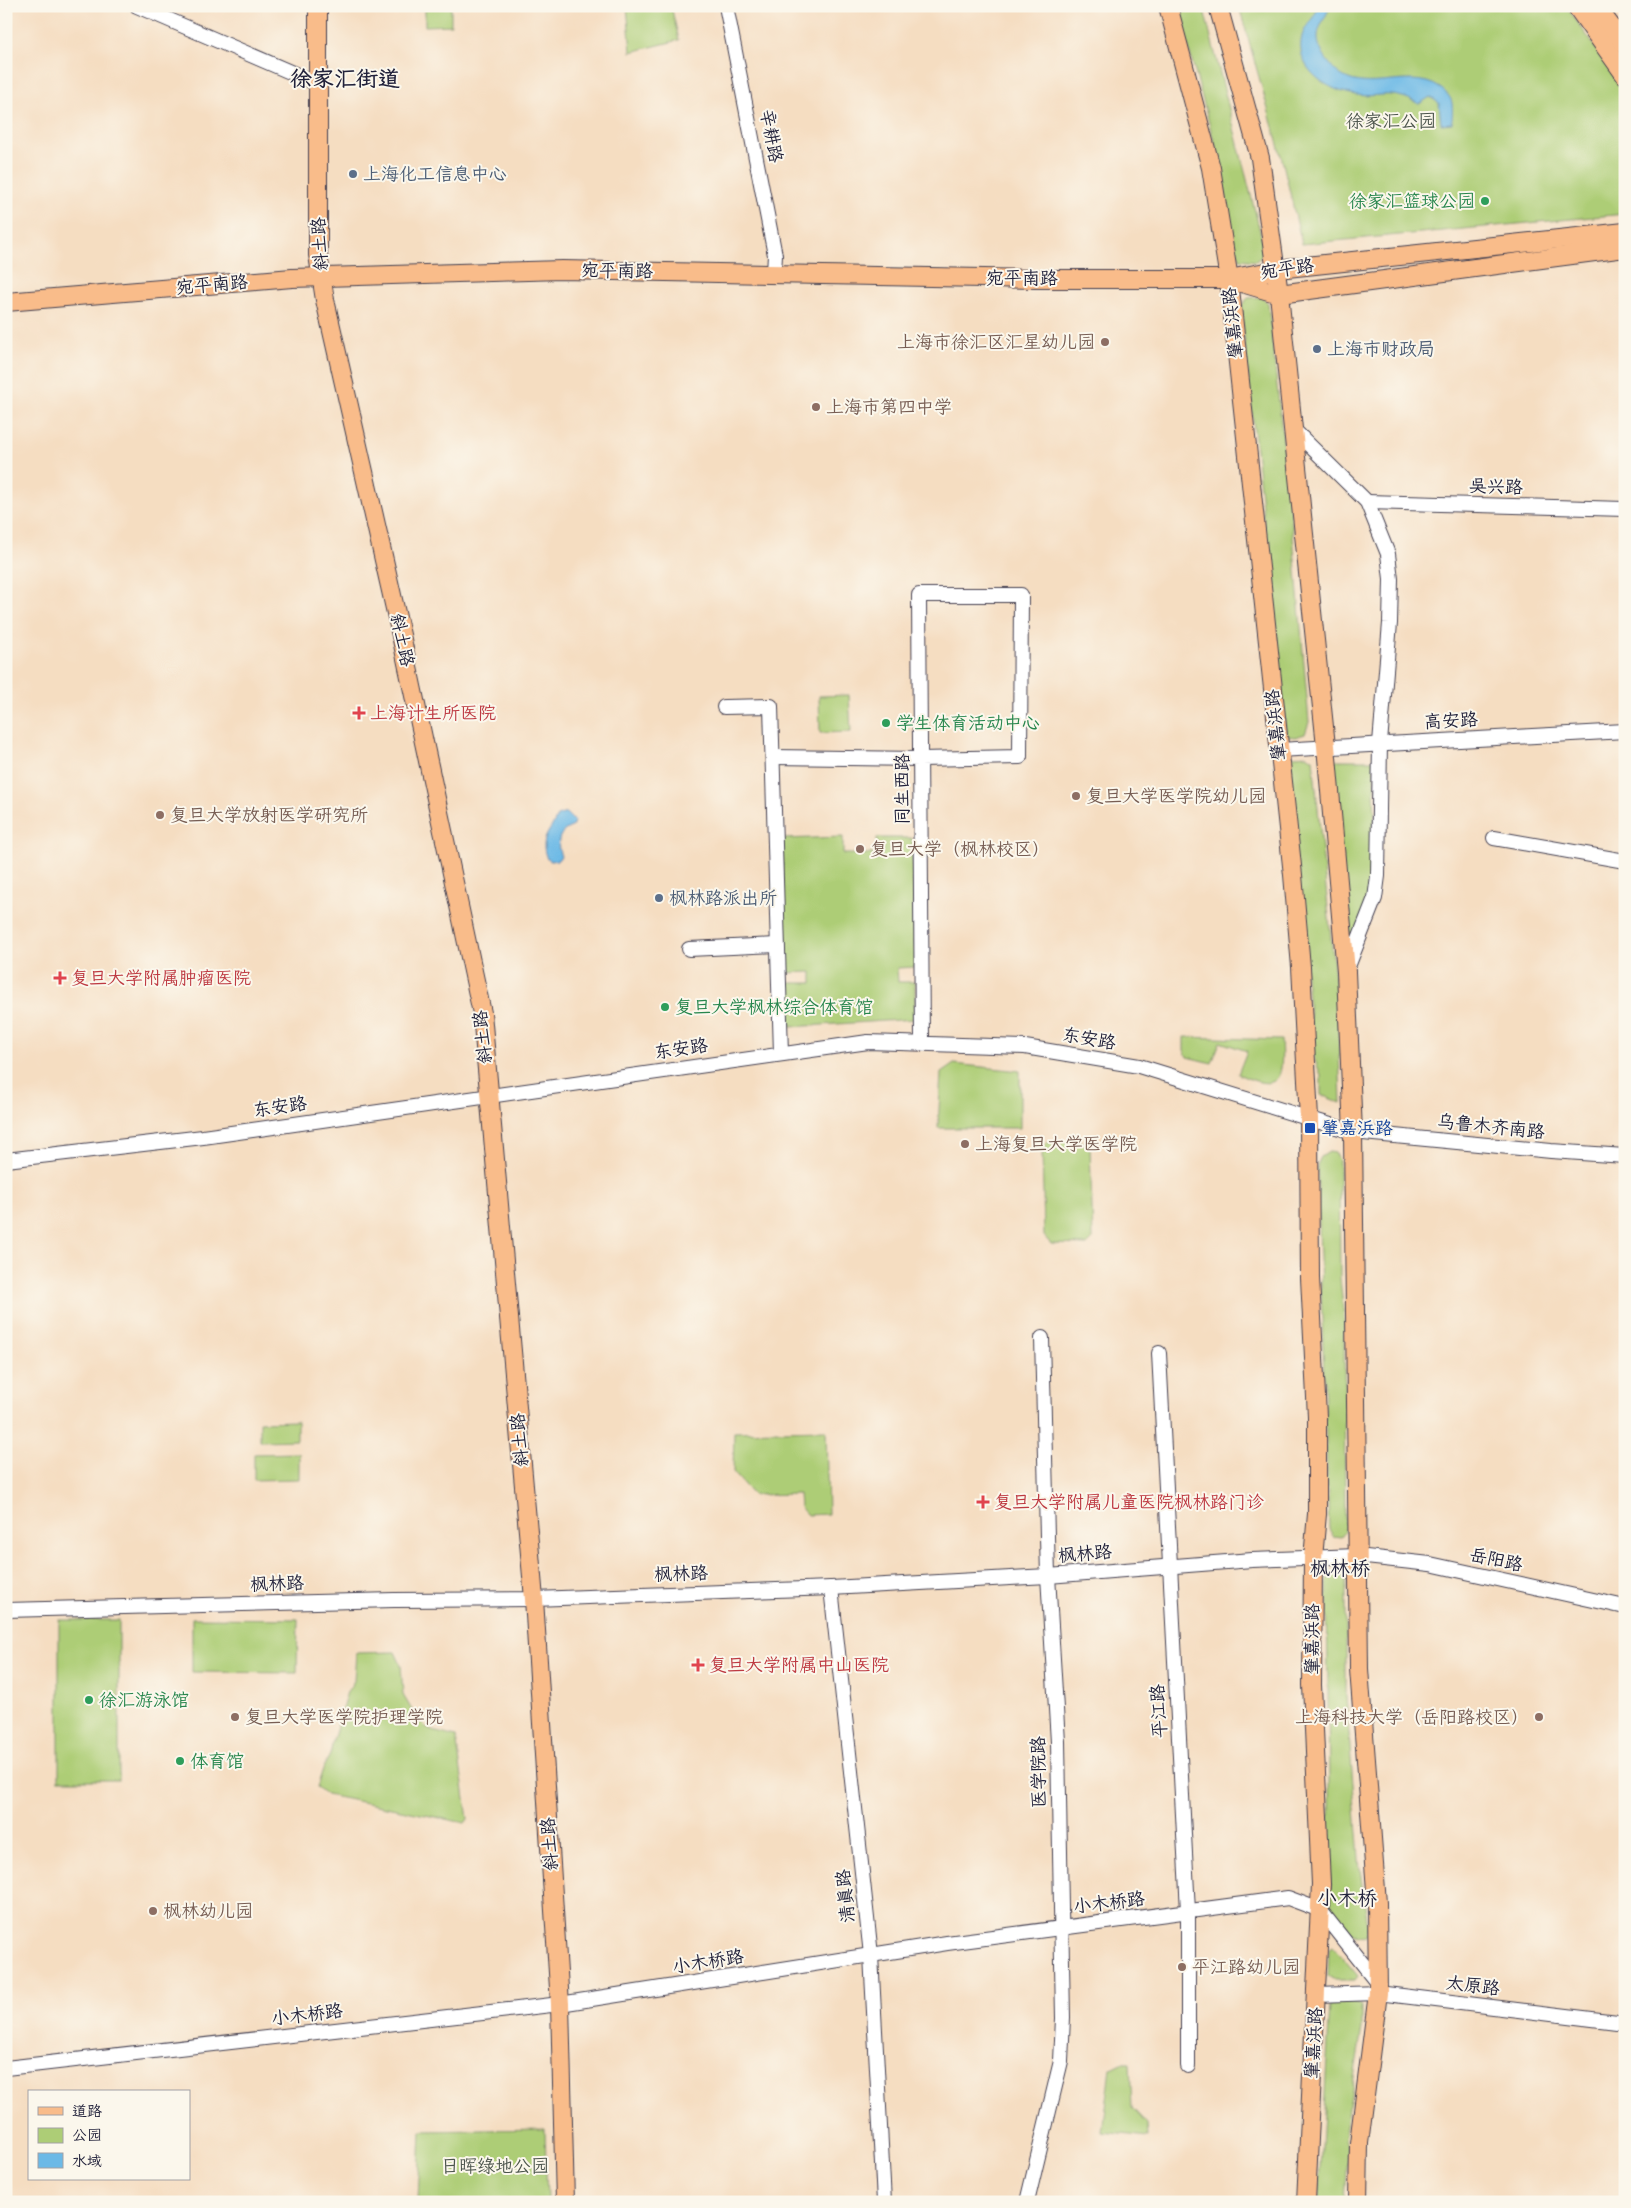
<svg xmlns="http://www.w3.org/2000/svg" width="1631" height="2208" font-family="'Architects Daughter','LXGW WenKai TC',sans-serif">
<rect width="100%" height="100%" fill="#fbf7ec"/>
<filter id="ink" filterUnits="userSpaceOnUse"><feTurbulence type="fractalNoise" baseFrequency=".02" numOctaves="2"/><feDisplacementMap in="SourceGraphic" scale="10" xChannelSelector="R" yChannelSelector="G"/><feConvolveMatrix kernelMatrix="1 2 1 2 8 2 1 2 1" color-interpolation-filters="sRGB"/></filter>
<filter id="wash" filterUnits="userSpaceOnUse"><feTurbulence type="fractalNoise" baseFrequency=".0096" numOctaves="4" result="noise"/><feDisplacementMap in="SourceGraphic" scale="20" xChannelSelector="R" yChannelSelector="G"/><feGaussianBlur stdDeviation="1.12" result="paint"/><feColorMatrix in="noise" values="0 0 0 0 0 0 0 0 0 0 0 0 0 0 0 0 0 1.4 0 .05"/><feComposite in="paint" operator="in"/></filter>
<g filter="url(#wash)">
<rect width="100%" height="100%" fill="#f5ddc1"/>
<g fill="#adcd76" stroke="#687858">
<path d="M425 6H451V25L425 26Z"/>
<path d="M627 6H671L679 40 631 52Z"/>
<path d="M1177 6H1203L1262 239 1263 255 1256 261 1240 259 1234 243 1220 163Z"/>
<path d="M1239 6H1566L1625 89V214L1302 244 1282 159Z"/>
<path d="M1262 297 1268 303 1291 513 1309 722 1305 734 1295 737 1286 736 1241 306 1248 298Z"/>
<path d="M849 695 851 732 820 733 819 696Z"/>
<path d="M1307 755 1313 759 1337 998 1341 1103 1321 1095V1075L1314 1058 1285 764 1293 756Z"/>
<path d="M1332 760H1374L1375 857 1368 905 1348 952Z"/>
<path d="M843 837V854H876L877 838H912L916 967 897 968 898 982H915V1019L790 1027 787 983H812V972L784 973 782 839Z"/>
<path d="M1184 1037 1281 1040C1284 1081 1279 1093 1238 1074L1247 1051 1220 1042 1212 1063 1187 1057 1184 1050Z"/>
<path d="M954 1064 1020 1071V1128H938L941 1073Z"/>
<path d="M1081 1141 1090 1148 1093 1239 1087 1245 1051 1244 1044 1236 1042 1149 1047 1142Z"/>
<path d="M1329 1152 1336 1153 1339 1160 1340 1278 1344 1317 1345 1532 1341 1537 1333 1536 1329 1529 1317 1165 1321 1157Z"/>
<path d="M297 1421V1440L260 1441V1422Z"/>
<path d="M826 1430 828 1514 807 1515 800 1507 799 1494 753 1495 733 1472 734 1432Z"/>
<path d="M299 1453V1479L254 1480V1454Z"/>
<path d="M1332 1574H1341L1346 1578V1697L1360 1870 1368 1926 1367 1935C1354 1939 1341 1922 1334 1911 1331 1906 1331 1898 1330 1892L1327 1578Z"/>
<path d="M192 1618 298 1619 297 1673 192 1672Z"/>
<rect x="59" y="1620" width="60" height="160"/>
<path d="M395 1652 401 1665 403 1695 416 1717 429 1730 456 1737 468 1819 465 1823 327 1795 317 1787 324 1766 330 1755 333 1741 347 1692 354 1681 356 1653Z"/>
<path d="M1333 1946 1358 1976 1355 1980H1333L1328 1977 1329 1948Z"/>
<path d="M1339 2000 1354 2001 1362 2006V2029L1344 2139 1348 2153 1345 2202H1319L1330 2005Z"/>
<path d="M1121 2063H1130L1132 2108 1147 2124 1148 2137 1103 2132 1111 2068Z"/>
<path d="M545 2129 547 2202H418L421 2131Z"/>
</g>
<g fill="#6cb9e6" stroke="#476e90">
<path d="M1319 6H1330C1327 16 1319 25 1318 35 1317 45 1323 55 1329 63 1356 103 1407 65 1440 88 1446 92 1451 97 1452 103 1453 109 1452 116 1452 123L1441 124 1439 103 1430 97 1419 104C1388 87 1379 100 1351 94 1325 89 1294 67 1302 36 1305 26 1315 17 1319 6Z"/>
<path d="M566 813 574 821 572 827C558 831 556 844 561 856L558 860 551 861 547 859C538 837 552 831 557 816Z"/>
</g>
</g>
<g filter="url(#ink)">
<g fill="none" stroke-linecap="round" stroke-linejoin="round">
<g stroke="#423e4f" stroke-width="16">
<g id="minor">
<path d="M137 6 318 84"/>
<path d="M726 6 775 255 774 273"/>
<path d="M1293 429 1367 502 1388 554 1391 579 1390 623 1380 743 1378 876 1375 898 1347 969"/>
<path d="M1367 502 1625 509"/>
<path d="M724 707 771 706 781 1054"/>
<path d="M1279 750 1625 731"/>
<path d="M773 757 920 759 1020 757 1021 595H919L922 1043"/>
<path d="M1494 838 1625 861"/>
<path d="M689 949 777 945"/>
<path d="M6 1160 203 1137 868 1042 1025 1047 1139 1066 1353 1132 1551 1151 1625 1156"/>
<path d="M1159 1353 1188 1911V2066"/>
<path d="M831 1588 871 1955 884 2202"/>
<path d="M6 1610 394 1600 534 1599 831 1588 1048 1576 1252 1560 1357 1556 1430 1564 1625 1607"/>
<path d="M1316 1995 1378 1993 1625 2023"/>
<path d="M6 2068 560 2004 947 1943 1288 1898 1320 1910 1378 1983"/>
<path d="M1027 2202 1061 2061 1063 2018 1058 1742 1048 1576 1042 1338"/>
</g>
</g>
<g stroke="#423e4f" stroke-width="20">
<g id="major">
<path d="M318 6V255L325 300 401 635 482 1013 534 1599 560 2004 565 2202"/>
<path d="M1168 6 1211 168 1229 279 1293 875 1301 967 1309 1119 1310 1278 1317 1417V1514L1313 1558 1312 1685 1321 1884 1306 2202"/>
<path d="M1218 6 1260 158 1279 294 1326 746 1346 972 1353 1132 1359 1669 1377 1903 1378 1993 1359 2143 1358 2202"/>
<path d="M1576 6 1625 75"/>
<path d="M1596 6 1625 45"/>
<path d="M1232 280 1279 294 1625 248"/>
<path d="M6 302 292 278 562 270 1035 279H1229L1287 268 1625 232"/>
</g>
</g>
<use href="#minor" stroke="#fff" stroke-width="14"/>
<use href="#major" stroke="#f9bc8a" stroke-width="18"/>
</g>
</g>
<g fill="#5c6f8a" stroke="#fbf7ec" stroke-width="2">
<circle cx="353" cy="174" r="5"/>
<circle cx="1317" cy="349" r="5"/>
<circle cx="659" cy="898" r="5"/>
</g>
<g fill="#2e9e5b" stroke="#fbf7ec" stroke-width="2">
<circle cx="1485" cy="201" r="5"/>
<circle cx="886" cy="723" r="5"/>
<circle cx="665" cy="1007" r="5"/>
<circle cx="89" cy="1700" r="5"/>
<circle cx="180" cy="1761" r="5"/>
</g>
<g fill="#8d6e63" stroke="#fbf7ec" stroke-width="2">
<circle cx="1105" cy="342" r="5"/>
<circle cx="816" cy="407" r="5"/>
<circle cx="1076" cy="796" r="5"/>
<circle cx="160" cy="815" r="5"/>
<circle cx="860" cy="849" r="5"/>
<circle cx="965" cy="1144" r="5"/>
<circle cx="235" cy="1717" r="5"/>
<circle cx="1539" cy="1717" r="5"/>
<circle cx="153" cy="1911" r="5"/>
<circle cx="1182" cy="1967" r="5"/>
</g>
<g fill="#e0444e" stroke="#fbf7ec" stroke-width="2">
<path d="M356.5 705.5h5v5h5v5h-5v5h-5v-5h-5v-5h5z"/>
<path d="M57.5 970.5h5v5h5v5h-5v5h-5v-5h-5v-5h5z"/>
<path d="M980.5 1494.5h5v5h5v5h-5v5h-5v-5h-5v-5h5z"/>
<path d="M695.5 1657.5h5v5h5v5h-5v5h-5v-5h-5v-5h5z"/>
</g>
<rect fill="#1a4fb4" stroke="#fbf7ec" stroke-width="2" x="1304" y="1122" width="12" height="12" rx="2.5"/>
<g text-anchor="middle" dominant-baseline="central" stroke-width="4" stroke-linejoin="round" paint-order="stroke">
<g font-size="18" fill="#4c554d" stroke="#fbf7ec">
<text x="1391" y="121">徐家汇公园</text>
<text x="495" y="2166">日晖绿地公园</text>
</g>
<g font-size="18" fill="#22223b" stroke="#fbf7ec">
<text transform="translate(771 136) rotate(79)">辛耕路</text>
<text transform="translate(320 244) rotate(-93)">斜土路</text>
<text transform="translate(1287 269) rotate(-8)">宛平路</text>
<text transform="translate(617 271) rotate(1)">宛平南路</text>
<text x="1022" y="278">宛平南路</text>
<text transform="translate(212 285) rotate(-5)">宛平南路</text>
<text transform="translate(1233 323) rotate(-96)">肇嘉浜路</text>
<text transform="translate(1496 487) rotate(2)">吴兴路</text>
<text transform="translate(402 640) rotate(78)">斜土路</text>
<text transform="translate(1451 721) rotate(-3)">高安路</text>
<text transform="translate(1276 725) rotate(-96)">肇嘉浜路</text>
<text transform="translate(902 789) rotate(-90)">同生西路</text>
<text transform="translate(483 1037) rotate(-96)">斜土路</text>
<text transform="translate(1089 1039) rotate(10)">东安路</text>
<text transform="translate(681 1049) rotate(-8)">东安路</text>
<text transform="translate(280 1107) rotate(-8)">东安路</text>
<text transform="translate(1491 1127) rotate(6)">乌鲁木齐南路</text>
<text transform="translate(520 1440) rotate(-95)">斜土路</text>
<text transform="translate(1085 1554) rotate(-5)">枫林路</text>
<text transform="translate(1496 1560) rotate(12)">岳阳路</text>
<text transform="translate(681 1574) rotate(-2)">枫林路</text>
<text transform="translate(277 1584) rotate(-2)">枫林路</text>
<text transform="translate(1312 1639) rotate(-90)">肇嘉浜路</text>
<text transform="translate(1159 1711) rotate(-93)">平江路</text>
<text transform="translate(1039 1772) rotate(-91)">医学院路</text>
<text transform="translate(550 1844) rotate(-94)">斜土路</text>
<text transform="translate(846 1896) rotate(-96)">清真路</text>
<text transform="translate(1109 1903) rotate(-7)">小木桥路</text>
<text transform="translate(708 1962) rotate(-9)">小木桥路</text>
<text transform="translate(1473 1986) rotate(7)">太原路</text>
<text transform="translate(307 2015) rotate(-7)">小木桥路</text>
<text transform="translate(1314 2043) rotate(-87)">肇嘉浜路</text>
</g>
<g font-size="18" fill="#4e5e75" stroke="#fbf7ec" text-anchor="start">
<text x="363" y="174">上海化工信息中心</text>
<text x="1327" y="349">上海市财政局</text>
<text x="669" y="898">枫林路派出所</text>
</g>
<g font-size="18" fill="#27864d" stroke="#fbf7ec" text-anchor="start">
<text x="1475" y="201" text-anchor="end">徐家汇篮球公园</text>
<text x="896" y="723">学生体育活动中心</text>
<text x="675" y="1007">复旦大学枫林综合体育馆</text>
<text x="99" y="1700">徐汇游泳馆</text>
<text x="190" y="1761">体育馆</text>
</g>
<g font-size="18" fill="#785e54" stroke="#fbf7ec" text-anchor="start">
<text x="1095" y="342" text-anchor="end">上海市徐汇区汇星幼儿园</text>
<text x="826" y="407">上海市第四中学</text>
<text x="1086" y="796">复旦大学医学院幼儿园</text>
<text x="170" y="815">复旦大学放射医学研究所</text>
<text x="870" y="849">复旦大学（枫林校区）</text>
<text x="975" y="1144">上海复旦大学医学院</text>
<text x="245" y="1717">复旦大学医学院护理学院</text>
<text x="1529" y="1717" text-anchor="end">上海科技大学（岳阳路校区）</text>
<text x="163" y="1911">枫林幼儿园</text>
<text x="1192" y="1967">平江路幼儿园</text>
</g>
<g font-size="18" fill="#be3a42" stroke="#fbf7ec" text-anchor="start">
<text x="370" y="713">上海计生所医院</text>
<text x="71" y="978">复旦大学附属肿瘤医院</text>
<text x="994" y="1502">复旦大学附属儿童医院枫林路门诊</text>
<text x="709" y="1665">复旦大学附属中山医院</text>
</g>
<g font-size="18" fill="#164399" stroke="#fbf7ec" text-anchor="start">
<text x="1321" y="1128">肇嘉浜路</text>
</g>
<g font-size="20" fill="#22223b" stroke="#fbf7ec">
<text x="1340" y="1569">枫林桥</text>
<text x="1347" y="1899">小木桥</text>
</g>
<g font-size="22" font-weight="bold" fill="#22223b" stroke="#fbf7ec">
<text x="345" y="79">徐家汇街道</text>
</g>
</g>
<rect width="1631" height="2208" fill="none" stroke="#fbf7ec" stroke-width="25"/>
<rect x="28" y="2090" width="162" height="90" fill="#fbf7ec" stroke="#a4a2a5"/>
<rect x="38" y="2107" width="25" height="8" fill="#f9bc8a" stroke="#a4a2a5"/>
<text x="72" y="2116" font-size="15" fill="#22223b">道路</text>
<rect x="38" y="2128" width="25" height="15" fill="#adcd76" stroke="#a4a2a5"/>
<text x="72" y="2140" font-size="15" fill="#22223b">公园</text>
<rect x="38" y="2153" width="25" height="15" fill="#6cb9e6" stroke="#a4a2a5"/>
<text x="72" y="2166" font-size="15" fill="#22223b">水域</text>
</svg>
